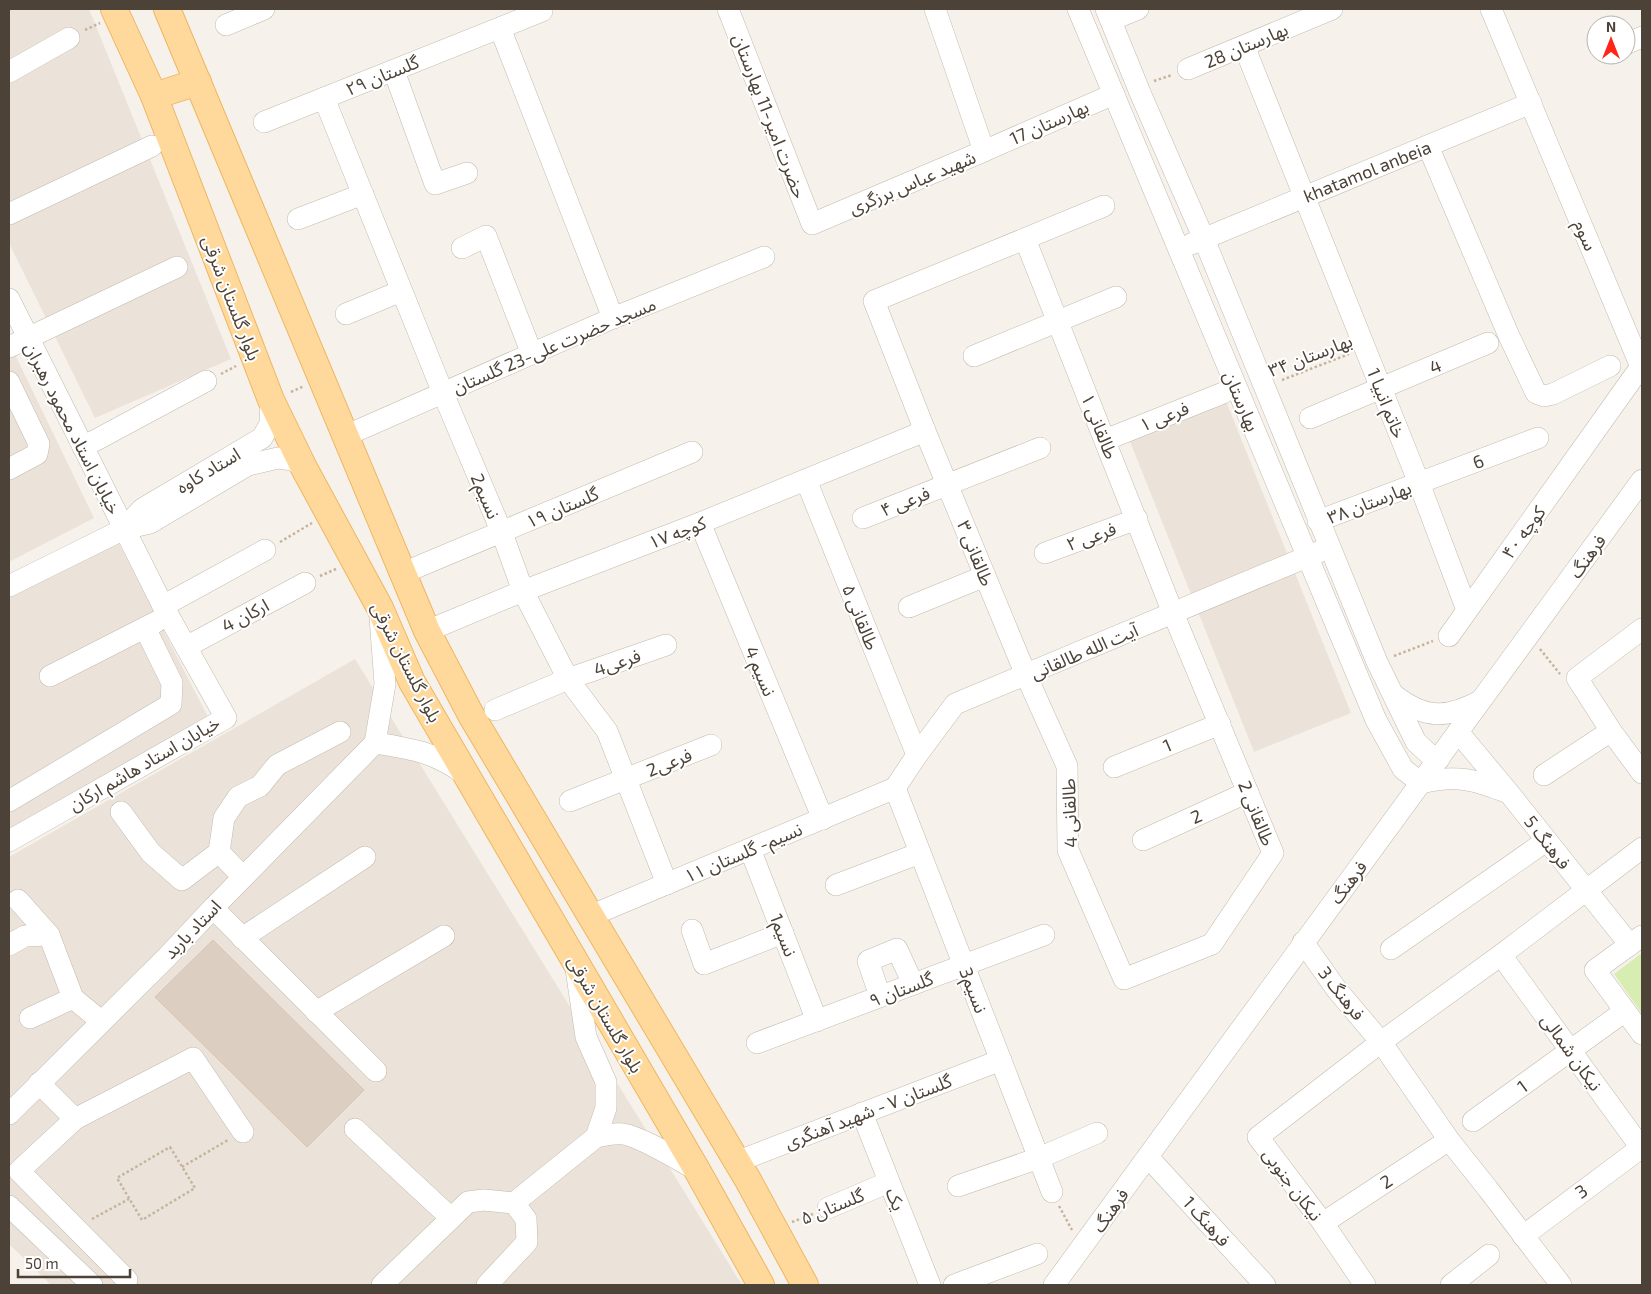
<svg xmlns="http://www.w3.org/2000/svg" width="1651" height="1294" font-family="'Exo 2','Noto Sans Arabic',sans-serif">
<rect width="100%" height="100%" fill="#f6f2eb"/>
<g fill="#ebe3d9">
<path d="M9 9H89L231 359 95 418 9 243Z"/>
<path d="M9 342 94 518 9 562Z"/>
<path d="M1220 386 1351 713 1254 752 1123 424Z"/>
<path d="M116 538 208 717 9 833V597Z"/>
<path d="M355 659 742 1285H51L9 1244V857Z"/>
</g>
<path fill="#d8edb1" d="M1642 953V1014L1614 974Z"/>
<path fill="#dccfc2" stroke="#d5c4b2" d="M213 940 364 1090 307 1147 155 997Z"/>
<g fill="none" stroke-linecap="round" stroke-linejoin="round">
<g stroke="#c3b9ac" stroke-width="22">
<g id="minor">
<path d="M728 9 812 224 984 151 935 9"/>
<path d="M1078 9 1376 720 1403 769 1421 783C1457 774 1476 780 1509 793L1458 732"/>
<path d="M1106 9 1141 95 1204 239 1377 662 1416 742 1429 754 1439 759"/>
<path d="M1491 9 1641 367"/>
<path d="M1111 20 1138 9"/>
<path d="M226 25 264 9"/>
<path d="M500 28 613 318"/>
<path d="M1626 44 1642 37"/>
<path d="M1244 46 1419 483 1467 610"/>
<path d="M1188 69 1332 9"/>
<path d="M394 71 435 184 467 173"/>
<path d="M9 72 69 38"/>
<path d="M324 98 443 393 502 533 523 591 568 679 607 731 667 884"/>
<path d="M264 122 542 11"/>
<path d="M1428 146 1509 336 1536 393 1544 396 1553 394 1610 366"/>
<path d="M984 151 1114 94"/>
<path d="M9 214 152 146"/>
<path d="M298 219 363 194"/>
<path d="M1025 239 1173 613 1273 853 1212 944 1124 979 1068 850 1067 766 1026 675 925 431 874 301 1104 206"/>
<path d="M1191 244 1531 103"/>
<path d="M462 248 486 236 532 354"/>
<path d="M9 299 163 606 226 718 9 841"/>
<path d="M346 314 401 291"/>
<path d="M9 347 177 267"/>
<path d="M974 356 1116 297"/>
<path d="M9 382 39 444 37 454 9 469"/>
<path d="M1310 418 1488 343"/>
<path d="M345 436 613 318 764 257"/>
<path d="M1105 440 1223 393"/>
<path d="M83 447 206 381"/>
<path d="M806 480 917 755"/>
<path d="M863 518 1040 448"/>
<path d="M1318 521 1538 438"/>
<path d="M700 523 823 819"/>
<path d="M124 529 142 509 262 438 270 424 271 400"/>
<path d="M1045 553 1137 519"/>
<path d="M403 573 692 452"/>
<path d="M9 586 124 529 150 523 248 465 278 458 293 460 304 468"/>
<path d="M163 606 265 550"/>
<path d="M909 607 985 576"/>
<path d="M1642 629 1577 678 1611 731 1642 773"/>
<path d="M427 631 523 591 700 523 925 431"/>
<path d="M1449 636 1642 365"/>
<path d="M186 647 305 583"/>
<path d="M50 676 156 622"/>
<path d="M1394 695C1425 719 1446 719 1480 701"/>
<path d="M495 710 568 679 666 645"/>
<path d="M375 743 385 684 380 617"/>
<path d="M375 743C413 749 435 752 467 776"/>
<path d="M1114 767 1220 724"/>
<path d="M1544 775 1611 731"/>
<path d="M895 788 917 755 955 704 1321 551"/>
<path d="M895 788 1052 1192"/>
<path d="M1509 793 1630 945"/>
<path d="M9 801 171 704 172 683 145 628"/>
<path d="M570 801 711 745"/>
<path d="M121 812 151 853 182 880 219 852"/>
<path d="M1143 840 1248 792"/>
<path d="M750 849 817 1021"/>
<path d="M243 877 219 852 224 818 238 797 260 786 277 765 340 732"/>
<path d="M836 885 920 853"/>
<path d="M18 900 49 935 73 998 101 1021"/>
<path d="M213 908 376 1071"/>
<path d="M590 916 895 788"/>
<path d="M692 930 704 964 783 933"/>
<path d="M1642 936 1595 970 1642 1034"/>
<path d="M242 938 365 857"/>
<path d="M1303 942 1337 990 1381 1042 1449 1140 1488 1189 1561 1285"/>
<path d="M9 945 25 936 49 935"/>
<path d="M1391 949 1546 841"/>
<path d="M1501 955 1642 1149"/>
<path d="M576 969 586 1037 606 1082V1108L596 1137"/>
<path d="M880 996 868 961 897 949 913 984"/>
<path d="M316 1012 444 936"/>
<path d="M30 1018 73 998"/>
<path d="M757 1043 1044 935"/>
<path d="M39 1083 75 1119 193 1058 243 1132"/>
<path d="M862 1113 930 1285"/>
<path d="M9 1114 167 957 213 908 375 743"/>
<path d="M75 1119 19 1171 127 1280"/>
<path d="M1473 1121 1625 1011"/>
<path d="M355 1129 451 1218"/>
<path d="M1148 1157 1265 1285"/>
<path d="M736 1162 1001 1060"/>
<path d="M958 1186 1039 1158 1097 1133"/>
<path d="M514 1203 596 1137C605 1135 614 1133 623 1134 642 1137 678 1160 697 1170"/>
<path d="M9 1206 92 1285"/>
<path d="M828 1208 889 1182"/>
<path d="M1323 1223 1449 1140"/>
<path d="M1523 1236 1642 1147"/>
<path d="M382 1285 468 1202 484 1200 514 1203 526 1219 527 1242 487 1285"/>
<path d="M954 1285 1037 1254"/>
<path d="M1054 1285 1642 480"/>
<path d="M1365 1285 1323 1223 1258 1137 1381 1042 1501 955 1642 848"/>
<path d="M1451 1285 1489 1255"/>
</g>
</g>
<g stroke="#eeb661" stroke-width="28">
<g id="major">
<path d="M114 9 154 96 271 400 304 468 380 608 412 682 697 1170 761 1285"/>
<path d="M167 9 427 631 471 715 748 1180 805 1285"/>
<path d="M154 96 198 82"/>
</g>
</g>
<g stroke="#c6b39c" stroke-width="2.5" stroke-dasharray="2.5 2.5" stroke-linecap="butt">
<path d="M85 30 100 23"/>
<path d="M1154 81 1172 75"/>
<path d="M221 374 236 366"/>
<path d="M1282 380 1349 354"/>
<path d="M291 392 304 386"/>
<path d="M280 542 312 523"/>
<path d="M320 576 336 569"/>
<path d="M1540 649 1560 674"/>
<path d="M1394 656 1433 641"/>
<path d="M170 1147 195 1188 142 1220 117 1178Z"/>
<path d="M182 1167 228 1140"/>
<path d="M1059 1206 1072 1230"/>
<path d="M92 1219 129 1199"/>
<path d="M792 1222 813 1214"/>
</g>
<use href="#minor" stroke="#fff" stroke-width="21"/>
<use href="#major" stroke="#ffd99b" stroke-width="26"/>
</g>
<g text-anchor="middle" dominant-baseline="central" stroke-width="4" stroke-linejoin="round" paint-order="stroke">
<g font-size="18" fill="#4c4238" stroke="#fff">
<text transform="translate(1246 45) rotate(-23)">بهارستان 28</text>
<text transform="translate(382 75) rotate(-22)">گلستان ۲۹</text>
<text transform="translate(770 116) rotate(69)">حضرت امیر-11 بهارستان</text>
<text transform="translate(1049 122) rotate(-24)">بهارستان 17</text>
<text transform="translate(1367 171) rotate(-22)">khatamol anbeia</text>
<text transform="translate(912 182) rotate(-23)">شهید عباس برزگری</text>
<text transform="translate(1586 235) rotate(67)">سوم</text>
<text transform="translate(232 298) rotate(69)">بلوار گلستان شرقی</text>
<text transform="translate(554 345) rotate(-23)">مسجد حضرت علی-23 گلستان</text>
<text transform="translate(1310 355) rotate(-21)">بهارستان ۳۴</text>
<text transform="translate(1435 366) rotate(-23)">4</text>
<text transform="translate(1242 401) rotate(67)">بهارستان</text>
<text transform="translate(1387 403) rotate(68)">خاتم انبیا 1</text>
<text transform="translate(1164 416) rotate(-22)">فرعی ۱</text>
<text transform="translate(1100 426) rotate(68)">طالقانی ۱</text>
<text transform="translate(73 428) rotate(63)">خیابان استاد محمود رهبران</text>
<text transform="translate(1478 461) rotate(-21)">6</text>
<text transform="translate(208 470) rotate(-31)">استاد کاوه</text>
<text transform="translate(486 496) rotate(67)">نسیم2</text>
<text transform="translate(905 501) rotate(-22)">فرعی ۴</text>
<text transform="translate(1369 502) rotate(-21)">بهارستان ۳۸</text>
<text transform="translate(562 507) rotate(-23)">گلستان ۱۹</text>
<text transform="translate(677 532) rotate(-21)">کوچه ۱۷</text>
<text transform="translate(1523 532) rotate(-54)">کوچه ۴۰</text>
<text transform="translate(1091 536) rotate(-20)">فرعی ۲</text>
<text transform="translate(976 553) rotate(68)">طالقانی ۳</text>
<text transform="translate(1587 556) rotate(-54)">فرهنگ</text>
<text transform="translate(245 615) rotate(-28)">ارکان 4</text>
<text transform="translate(861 617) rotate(68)">طالقانی ۵</text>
<text transform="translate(1084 651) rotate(-23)">آیت الله طالقانی</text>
<text transform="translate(407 662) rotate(63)">بلوار گلستان شرقی</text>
<text transform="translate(617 662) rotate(-19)">فرعی4</text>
<text transform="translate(761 671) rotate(67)">نسیم 4</text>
<text transform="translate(1167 745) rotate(-23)">1</text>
<text transform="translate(669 762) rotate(-22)">فرعی2</text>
<text transform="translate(144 763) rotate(-30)">خیابان استاد هاشم ارکان</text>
<text transform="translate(1069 813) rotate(-92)">طالقانی 4</text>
<text transform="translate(1257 813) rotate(68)">طالقانی 2</text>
<text transform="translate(1196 816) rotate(-24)">2</text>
<text transform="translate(1548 842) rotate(52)">فرهنگ 5</text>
<text transform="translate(743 852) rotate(-23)">نسیم- گلستان ۱۱</text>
<text transform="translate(1348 882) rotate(-53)">فرهنگ</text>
<text transform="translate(192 929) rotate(-46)">استاد باربد</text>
<text transform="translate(784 935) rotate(69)">نسیم1</text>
<text transform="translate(901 989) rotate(-21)">گلستان ۹</text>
<text transform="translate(974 990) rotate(69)">نسیم3</text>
<text transform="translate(1342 993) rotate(52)">فرهنگ 3</text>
<text transform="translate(606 1014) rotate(60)">بلوار گلستان شرقی</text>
<text transform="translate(1572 1052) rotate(54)">نیکان شمالی</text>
<text transform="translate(1522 1086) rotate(-36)">1</text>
<text transform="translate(868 1111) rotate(-21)">گلستان ۷ - شهید آهنگری</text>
<text transform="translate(1386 1181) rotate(-33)">2</text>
<text transform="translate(1293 1184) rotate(53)">نیکان جنوبی</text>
<text transform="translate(1581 1191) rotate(-36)">3</text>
<text transform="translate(896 1199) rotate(68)">یک</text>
<text transform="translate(832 1206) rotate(-22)">گلستان ۵</text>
<text transform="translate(1110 1210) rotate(-55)">فرهنگ</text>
<text transform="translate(1207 1221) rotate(48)">فرهنگ 1</text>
</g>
</g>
<rect width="1651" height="1294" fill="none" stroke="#4c4238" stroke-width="20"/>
<g transform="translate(1611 40)"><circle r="24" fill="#ffffff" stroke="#b7b3af"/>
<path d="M0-4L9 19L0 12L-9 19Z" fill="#ff2519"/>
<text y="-8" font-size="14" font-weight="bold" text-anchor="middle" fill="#4c4238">N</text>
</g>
<path d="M18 1269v8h112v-8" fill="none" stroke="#4c4238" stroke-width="2.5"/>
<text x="25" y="1269" font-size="15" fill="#4c4238" stroke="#ffffff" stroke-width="4" paint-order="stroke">50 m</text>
</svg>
